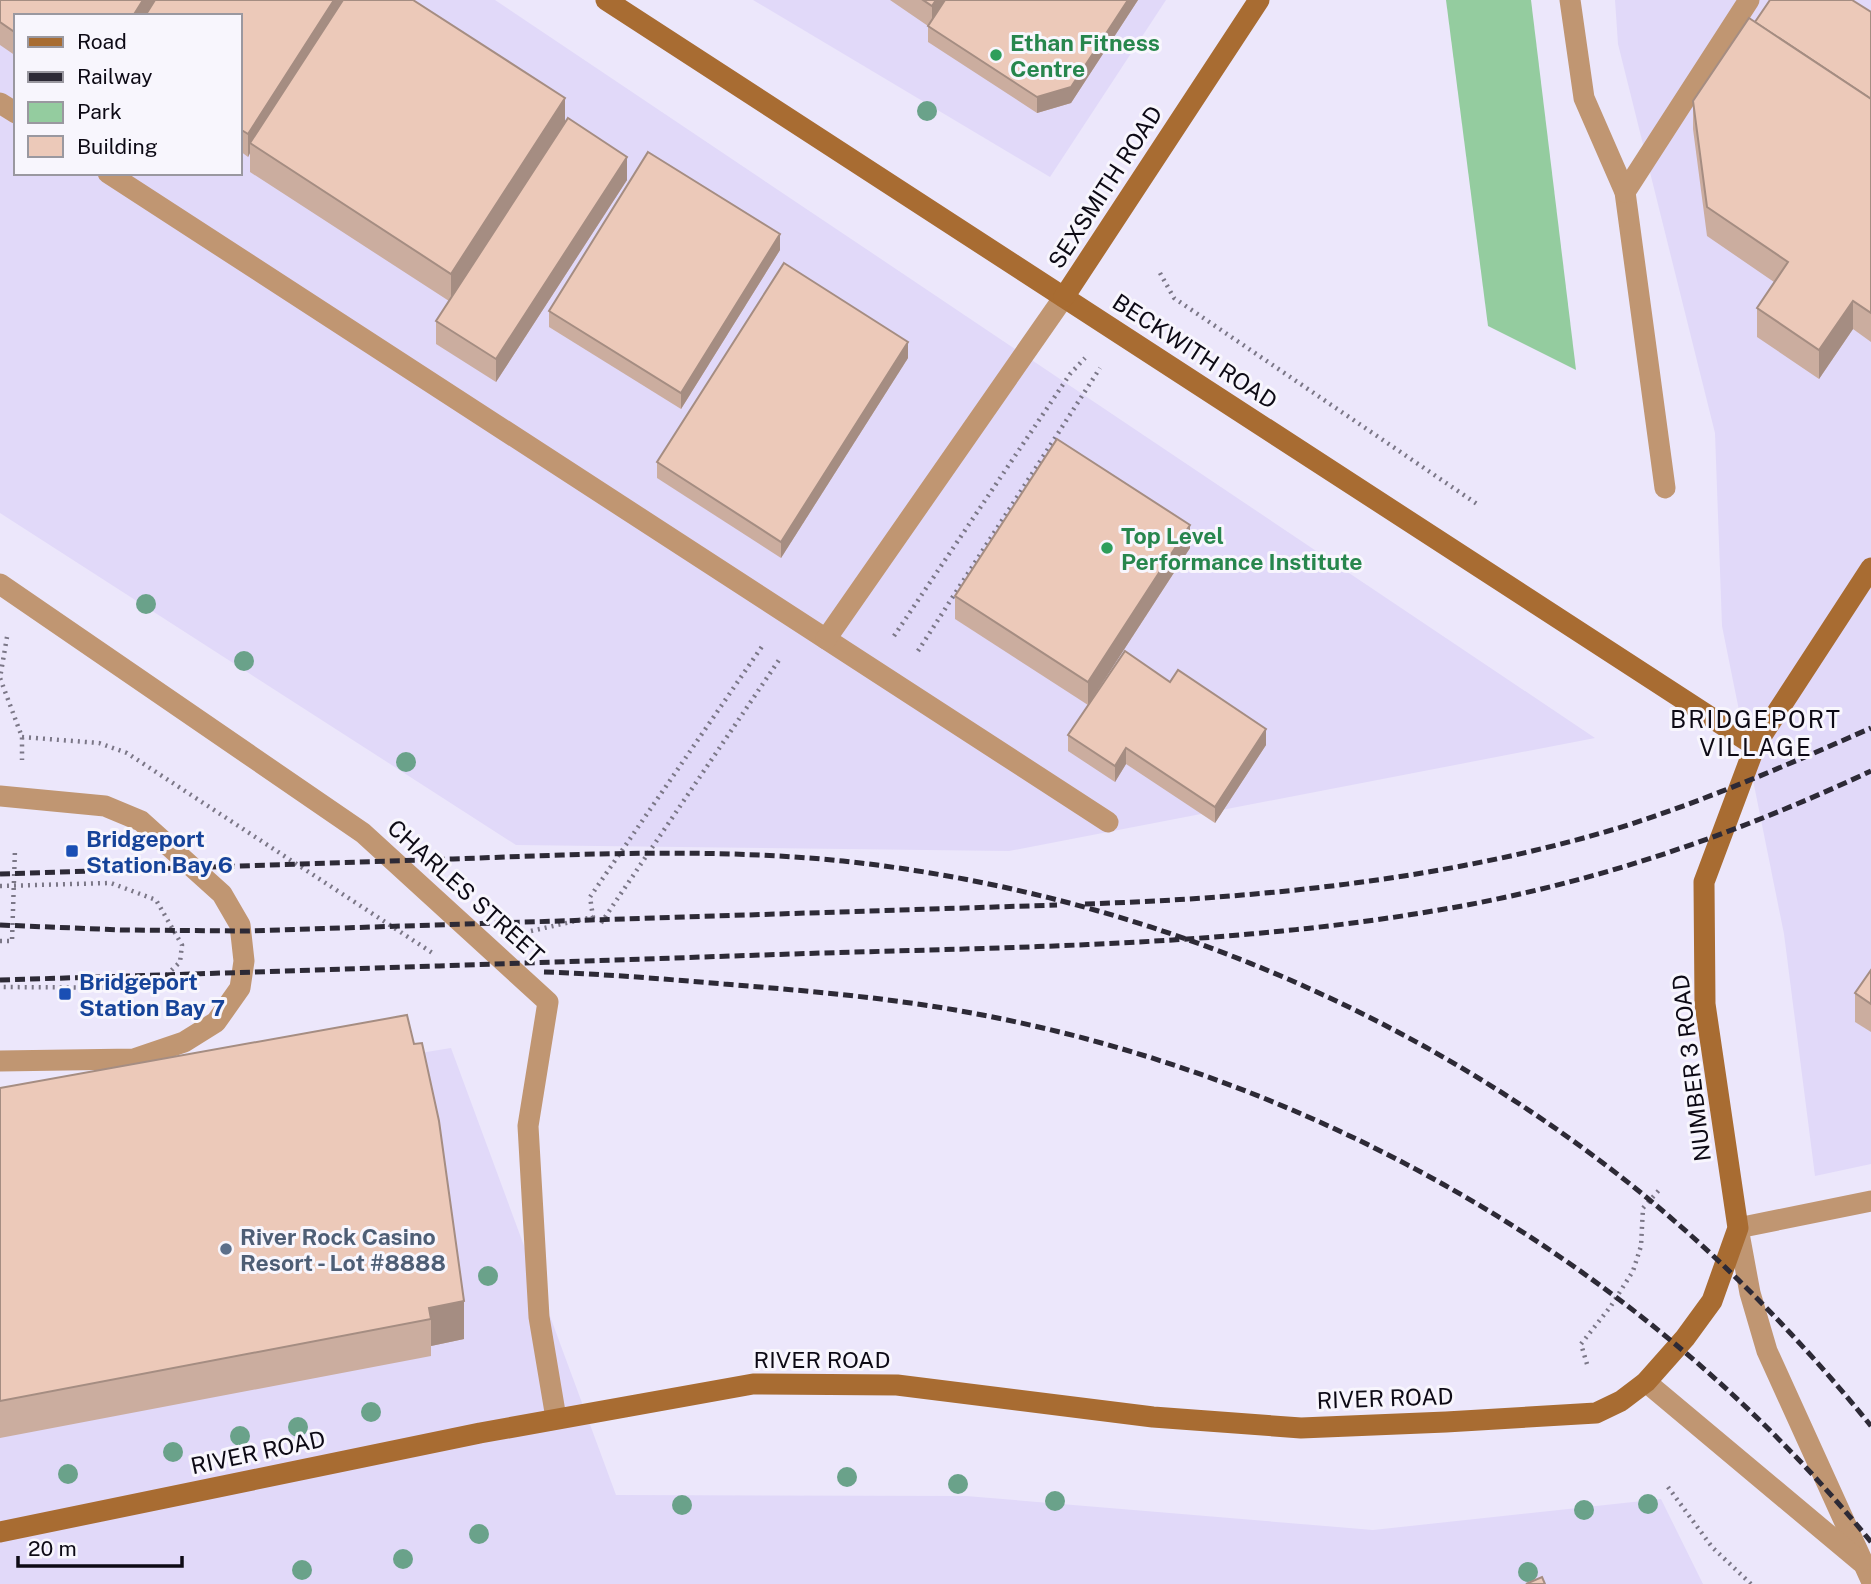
<svg xmlns="http://www.w3.org/2000/svg" width="1871" height="1584" font-family="'Public Sans',sans-serif">
<rect width="100%" height="100%" fill="#ece7fb"/>
<g fill="#e1d9f9" fill-rule="evenodd">
<path d="M0 0H495L1595 738 1009 851 516 845 0 513ZM16 16H240V173H16Z"/>
<path d="M753 0H1166L1050 177Z"/>
<path d="M1615 0H1871V1164L1815 1176 1784 934 1722 626 1715 433 1618 44Z"/>
<path d="M451 1048 616 1495 966 1496 1373 1530 1661 1499 1703 1584H0V1121Z"/>
</g>
<path fill="#94cc9f" d="M1446 0H1531L1576 370 1488 326Z"/>
<g fill="none" stroke-linecap="round" stroke-linejoin="round">
<g stroke="#7b7787" stroke-width="4.5" stroke-dasharray="2 5" stroke-linecap="butt">
<path d="M1160 273 1174 298 1477 504"/>
<path d="M894 636 1070 374 1085 358"/>
<path d="M7 637 0 678 22 737V760"/>
<path d="M918 651 1100 368"/>
<path d="M22 737 99 743 127 753 434 954"/>
<path d="M0 886 111 883 156 900 182 945 180 962 153 988 0 987"/>
<path d="M601 923 781 657"/>
<path d="M531 931 593 917 590 897 763 645"/>
<path d="M0 941H12L15 849"/>
<path d="M1587 1364 1581 1344 1611 1306 1633 1271 1641 1246 1643 1208 1661 1188"/>
<path d="M1668 1487 1712 1547 1751 1584"/>
</g>
<g stroke="#c09672" stroke-width="21">
<path d="M1570 0 1584 98 1625 192 1665 488"/>
<path d="M0 103 16 113"/>
<path d="M108 173 1108 822"/>
<path d="M1625 192 1749 0"/>
<path d="M826 639 1064 297"/>
<path d="M0 796 105 806 141 821 222 894 240 925 244 961 240 988 216 1022 184 1042 134 1059 0 1061"/>
</g>
<g stroke="#c09672" stroke-width="21">
<path d="M0 584 363 833 548 1002 528 1126 539 1317 556 1418"/>
<path d="M1871 1201 1738 1228 1750 1293 1767 1351 1871 1580"/>
<path d="M1646 1382 1861 1562"/>
</g>
<g stroke="#a86c32" stroke-width="21">
<path d="M606 0 1755 746"/>
<path d="M1064 297 1259 0"/>
<path d="M0 1532 480 1433 753 1384 897 1385 1153 1417 1301 1428 1446 1422 1596 1413 1621 1401 1646 1382 1685 1338 1712 1301 1738 1228 1705 1004 1704 882 1755 746 1871 568"/>
</g>
<g stroke="#2d2a36" stroke-width="5" stroke-dasharray="10 5" stroke-linecap="butt">
<path d="M0 874C151 869 302 864 453 859 583 854 714 848 843 861 1133 892 1414 1009 1640 1192 1725 1261 1803 1342 1871 1426"/>
<path d="M1085 904C1262 898 1444 880 1615 829 1703 802 1787 765 1871 728"/>
<path d="M0 925 122 930 248 931 1057 905"/>
<path d="M544 972C604 974 664 979 724 984 809 991 894 998 977 1014 1323 1079 1649 1269 1871 1542"/>
<path d="M0 980C264 972 527 963 791 954 1003 947 1217 947 1427 912 1583 887 1728 838 1871 771"/>
</g>
</g>
<g fill="#6aa28a">
<circle cx="927" cy="111" r="10"/>
<circle cx="146" cy="604" r="10"/>
<circle cx="244" cy="661" r="10"/>
<circle cx="406" cy="762" r="10"/>
<circle cx="488" cy="1276" r="10"/>
<circle cx="371" cy="1412" r="10"/>
<circle cx="298" cy="1427" r="10"/>
<circle cx="240" cy="1436" r="10"/>
<circle cx="173" cy="1452" r="10"/>
<circle cx="68" cy="1474" r="10"/>
<circle cx="847" cy="1477" r="10"/>
<circle cx="958" cy="1484" r="10"/>
<circle cx="1055" cy="1501" r="10"/>
<circle cx="1648" cy="1504" r="10"/>
<circle cx="682" cy="1505" r="10"/>
<circle cx="1584" cy="1510" r="10"/>
<circle cx="479" cy="1534" r="10"/>
<circle cx="403" cy="1559" r="10"/>
<circle cx="302" cy="1570" r="10"/>
<circle cx="1528" cy="1572" r="10"/>
</g>
<g fill="#cbad9f">
<path d="M0 0H413L565 98V123L568 118 627 157V180L496 382 436 344V321L449 301 250 172V153L248 157 240 151V16H16V56L0 45Z"/>
<path d="M890 0H1138L1071 103 1037 113 928 42V26Z"/>
<path d="M1871 12V342L1853 329 1819 379 1757 337V308L1774 282 1707 236 1693 129V101L1755 22Z"/>
<path d="M780 250 681 409 549 327V311Z"/>
<path d="M908 358 781 558 657 478V462Z"/>
<path d="M1190 548 1088 705 955 619V596Z"/>
<path d="M1068 735 1266 745 1215 823 1126 764 1115 782 1068 751Z"/>
<path d="M1871 970V1032L1855 1022V993Z"/>
<path d="M407 1015 464 1339 431 1346V1356L0 1438V1088Z"/>
</g>
<g fill="#a58d82">
<path d="M143 0H158L148 16H133Z"/>
<path d="M334 0H347L250 143V153L248 157V134Z"/>
<path d="M936 0H951L932 29V6Z"/>
<path d="M1128 0H1138L1071 103 1037 113V97Z"/>
<path d="M565 98V127L451 303V274Z"/>
<path d="M627 157V180L496 382V359Z"/>
<path d="M780 234V250L681 409V393Z"/>
<path d="M1853 301V329L1819 379V350Z"/>
<path d="M908 342V358L781 558V542Z"/>
<path d="M1190 525V548L1088 705V682Z"/>
<path d="M1266 729V745L1215 823V807Z"/>
<path d="M1126 748V764L1115 782V766Z"/>
<path d="M464 1301V1339L431 1346V1319L429 1308Z"/>
</g>
<g fill="#ecc9b9" stroke="#a58d82" stroke-width="2">
<path d="M0 0H143L133 16H16V33L0 22Z"/>
<path d="M155 0H334L248 134 240 129V16H145Z"/>
<path d="M343 0H413L565 98 451 274 250 143Z"/>
<path d="M923 0H936L932 6Z"/>
<path d="M945 0H1128L1071 87 1037 97 928 26Z"/>
<path d="M1770 0H1852L1871 12V99L1755 22Z"/>
<path d="M1749 18 1871 99V313L1853 301 1819 350 1757 308 1788 262 1707 207 1693 101Z"/>
<path d="M568 118 627 157 496 359 436 321Z"/>
<path d="M648 152 780 234 681 393 549 311Z"/>
<path d="M784 263 908 342 781 542 657 462Z"/>
<path d="M1057 439 1190 525 1088 682 955 596Z"/>
<path d="M1125 651 1170 682 1178 670 1266 729 1215 807 1126 748 1115 766 1068 735Z"/>
<path d="M1871 970V1004L1855 993Z"/>
<path d="M407 1015 414 1044 422 1043 439 1121 464 1301 429 1308 431 1319 0 1401V1088Z"/>
<path d="M1542 1577 1545 1584H1526Z"/>
</g>
<g fill="#2e9e5b" stroke="#f8f6fd" stroke-width="2.5">
<circle cx="996" cy="55" r="7"/>
<circle cx="1107" cy="548" r="7"/>
</g>
<g fill="#1a4fb4" stroke="#f8f6fd" stroke-width="2.5">
<rect x="65" y="844" width="14" height="14" rx="3.5"/>
<rect x="58" y="987" width="14" height="14" rx="3.5"/>
</g>
<circle fill="#5c6f8a" stroke="#f8f6fd" stroke-width="2.5" cx="226" cy="1249" r="7"/>
<g text-anchor="middle" dominant-baseline="central" stroke-width="6" stroke-linejoin="round" paint-order="stroke">
<g font-size="23" font-weight="bold" fill="#27864d" stroke="#f8f6fd" text-anchor="start">
<text x="1010" y="42">Ethan Fitness<tspan x="1010" dy="26">Centre</tspan></text>
<text x="1121" y="535">Top Level<tspan x="1121" dy="26">Performance Institute</tspan></text>
</g>
<g font-size="23" fill="#0d0a15" stroke="#f8f6fd">
<text transform="translate(1105 187) rotate(-57)">SEXSMITH ROAD</text>
<text transform="translate(1195 351) rotate(33)">BECKWITH ROAD</text>
<text transform="translate(466 891) rotate(42)">CHARLES STREET</text>
<text transform="translate(1691 1068) rotate(-97)">NUMBER 3 ROAD</text>
<text x="822" y="1359">RIVER ROAD</text>
<text transform="translate(1385 1398) rotate(-2)">RIVER ROAD</text>
<text transform="translate(258 1452) rotate(-12)">RIVER ROAD</text>
</g>
<g font-size="23" font-weight="bold" fill="#164399" stroke="#f8f6fd" text-anchor="start">
<text x="86" y="838">Bridgeport<tspan x="86" dy="26">Station Bay 6</tspan></text>
<text x="79" y="981">Bridgeport<tspan x="79" dy="26">Station Bay 7</tspan></text>
</g>
<g font-size="23" font-weight="bold" fill="#4e5e75" stroke="#f8f6fd" text-anchor="start">
<text x="240" y="1236">River Rock Casino<tspan x="240" dy="26">Resort - Lot #8888</tspan></text>
</g>
<g font-size="24" letter-spacing="2" fill="#0d0a15" stroke="#f8f6fd">
<text x="1756" y="719">BRIDGEPORT<tspan x="1756" dy="28">VILLAGE</tspan></text>
</g>
</g>
<rect x="14" y="14" width="228" height="161" fill="#f8f6fd" stroke="#9a98a0" stroke-width="2"/>
<rect x="28" y="37" width="35" height="10" fill="#a86c32" stroke="#9a98a0" stroke-width="2"/>
<text x="77" y="49" font-size="21" fill="#0d0a15">Road</text>
<rect x="28" y="72" width="35" height="10" fill="#2d2a36" stroke="#9a98a0" stroke-width="2"/>
<text x="77" y="84" font-size="21" fill="#0d0a15">Railway</text>
<rect x="28" y="102" width="35" height="21" fill="#94cc9f" stroke="#9a98a0" stroke-width="2"/>
<text x="77" y="119" font-size="21" fill="#0d0a15">Park</text>
<rect x="28" y="136" width="35" height="21" fill="#ecc9b9" stroke="#9a98a0" stroke-width="2"/>
<text x="77" y="154" font-size="21" fill="#0d0a15">Building</text>
<path d="M18 1556v10h164v-10" fill="none" stroke="#0d0a15" stroke-width="3.5"/>
<text x="28" y="1556" font-size="21" fill="#0d0a15" stroke="#f8f6fd" stroke-width="5" paint-order="stroke">20 m</text>
</svg>
